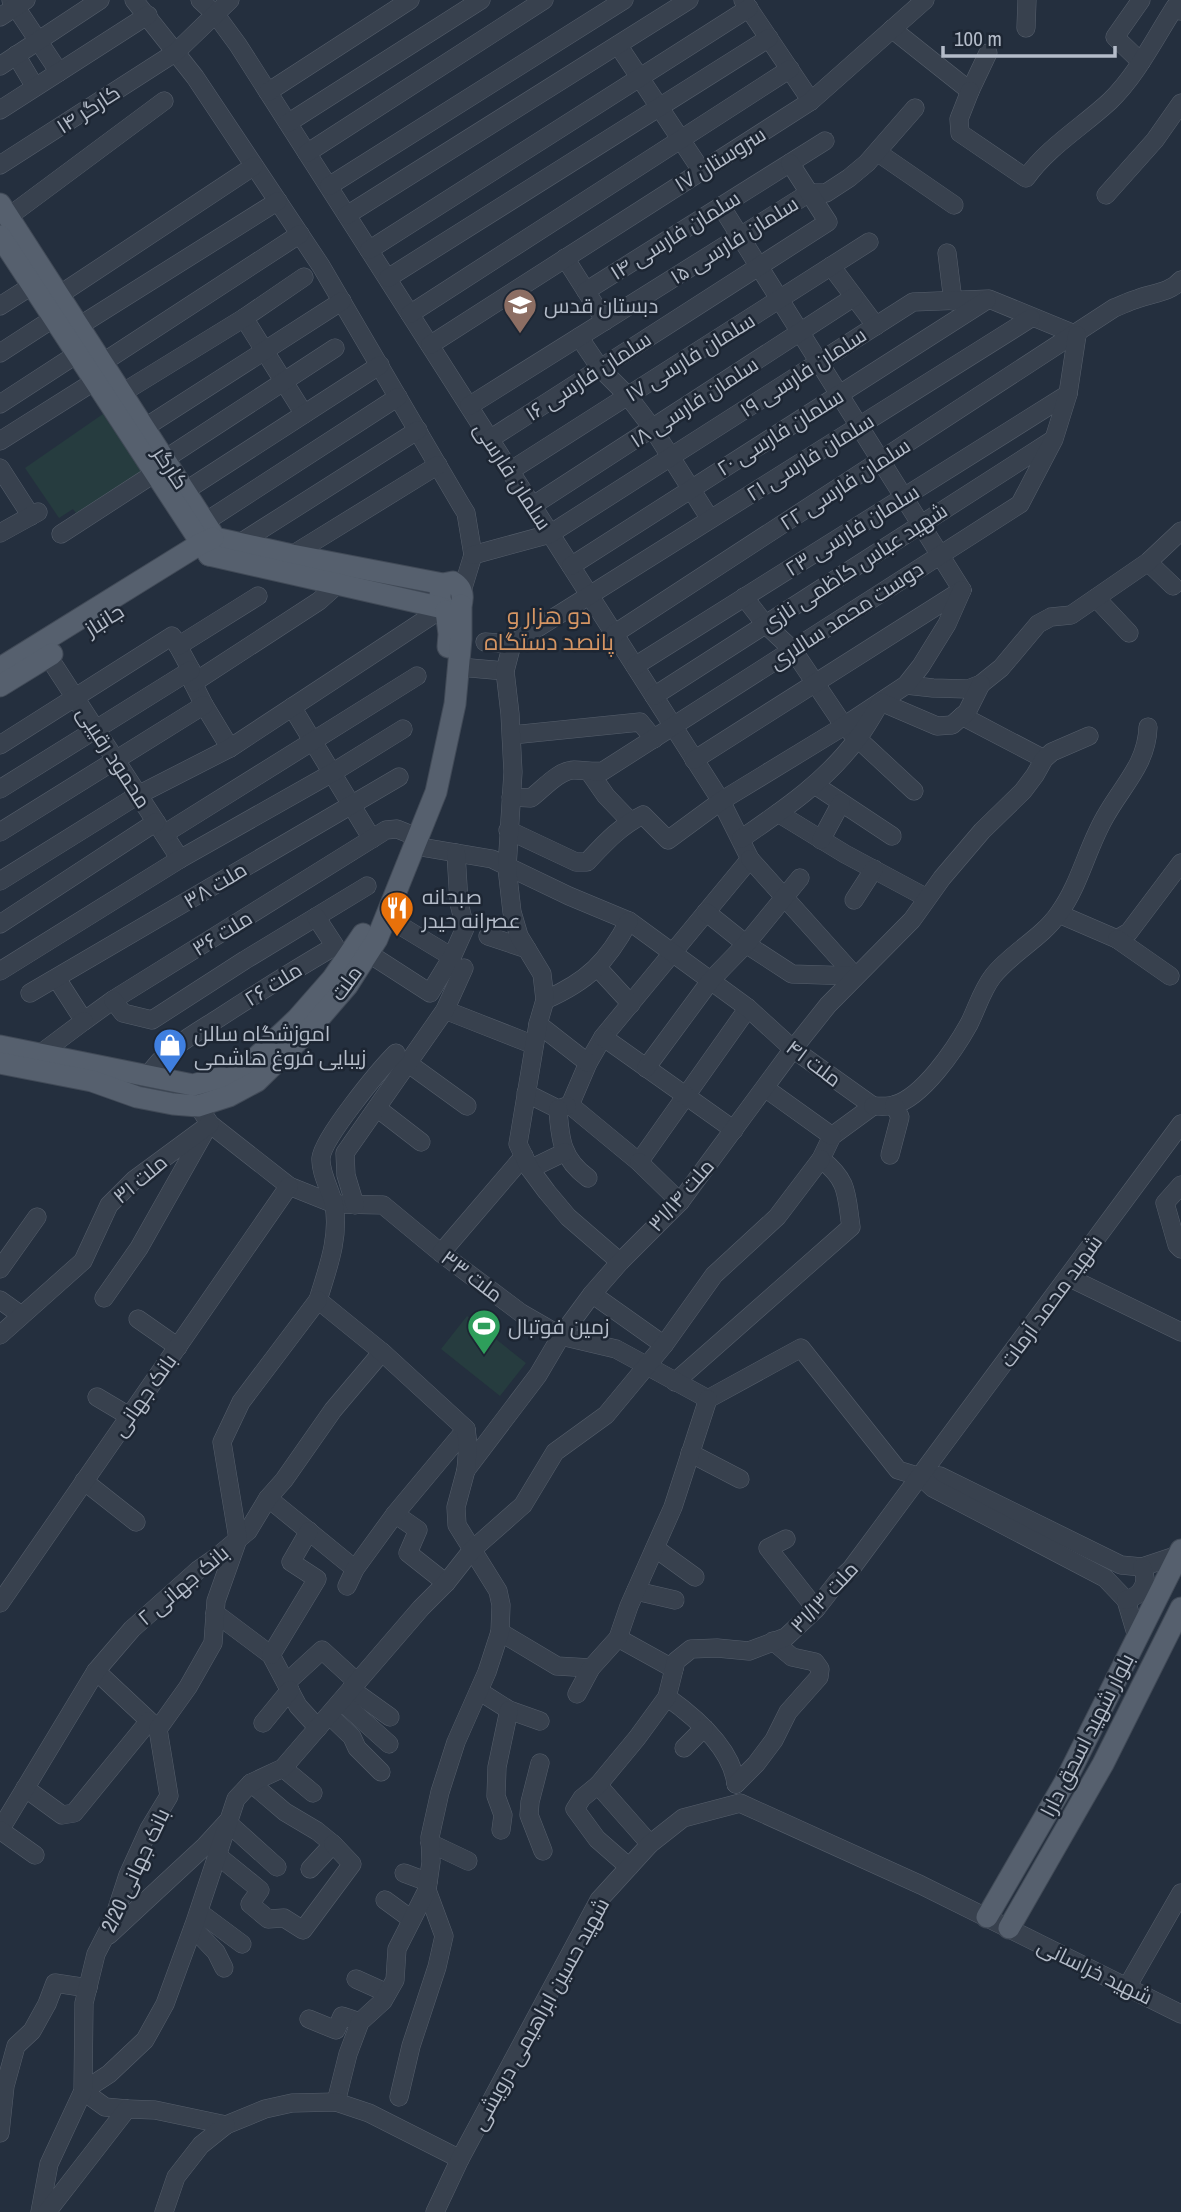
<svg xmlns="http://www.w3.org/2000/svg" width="1181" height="2212" font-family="'Archivo Narrow',Cairo,sans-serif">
<rect width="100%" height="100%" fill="#242f3e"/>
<g fill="#263c3f">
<path d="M103 414 145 476 81 520 73 509 59 518 25 468Z"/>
<path d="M467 1316 526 1363 500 1396 441 1349Z"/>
</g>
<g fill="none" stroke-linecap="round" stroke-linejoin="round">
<g stroke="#565f6c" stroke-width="19">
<g id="minor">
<path d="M11 0 59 72"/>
<path d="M134 0 195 77 321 266 461 505 466 513 473 555 462 591"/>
<path d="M200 0 216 15 238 45 721 801 750 859 603 1037 588 1063 570 1105 639 1162 748 1008"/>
<path d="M743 0 811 101"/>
<path d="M0 17 26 0"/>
<path d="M1026 28 1027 0"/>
<path d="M892 29 970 91 988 53"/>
<path d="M618 45 701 170"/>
<path d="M16 55 35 87"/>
<path d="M1141 62 1115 37 1141 0"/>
<path d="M0 66 100 0"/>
<path d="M970 91 959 119 960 133 1026 178C1048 147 1082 127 1110 101 1137 75 1155 38 1175 7L1181 11"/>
<path d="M268 92 410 0"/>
<path d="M0 110 148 15"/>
<path d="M288 123 481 0"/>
<path d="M877 152 954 205"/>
<path d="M307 153 544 0"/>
<path d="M0 165 176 52 230 0"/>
<path d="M329 186 624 0"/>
<path d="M1106 195 1155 140 1181 103"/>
<path d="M721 206 962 590"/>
<path d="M347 215 689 0"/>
<path d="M8 217 164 101"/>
<path d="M369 250 749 8"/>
<path d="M947 253 953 301"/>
<path d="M565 258 605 321"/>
<path d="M831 266 876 326"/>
<path d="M388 278 769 38"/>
<path d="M586 291 825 141"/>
<path d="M59 295 254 166"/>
<path d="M0 306 33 285"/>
<path d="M410 314 790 69"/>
<path d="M244 318 304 414"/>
<path d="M79 326 278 201"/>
<path d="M579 337 600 368 628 396 653 429 710 519"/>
<path d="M430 345 811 101 925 0"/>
<path d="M0 353 54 318"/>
<path d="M102 363 300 234"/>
<path d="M122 393 244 318 304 277"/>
<path d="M0 404 77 354"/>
<path d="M469 406 809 193H826L849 178 867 163 915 108"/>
<path d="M144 428 342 301"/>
<path d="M490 439 828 222 790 163"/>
<path d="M0 441 95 381"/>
<path d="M165 459 335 348"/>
<path d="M0 468 31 516"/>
<path d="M510 471 869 242"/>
<path d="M185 491 380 365"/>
<path d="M532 506 854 297"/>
<path d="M205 522 398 397"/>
<path d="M0 533 38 512"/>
<path d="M61 534 155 473"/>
<path d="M240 543 418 430"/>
<path d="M292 555 438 465"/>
<path d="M473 555 550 534 913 302 989 299 1077 335"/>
<path d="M1148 562 1173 586"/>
<path d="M571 566 987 300"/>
<path d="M744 597 765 624 793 650 844 726 914 791"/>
<path d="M1096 598 1129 633"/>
<path d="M614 634 1114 308C1122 305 1129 301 1137 299 1152 293 1170 293 1181 280"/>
<path d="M485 642 512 644"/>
<path d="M178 646 191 670 193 683 204 705 230 748"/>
<path d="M48 656 180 859"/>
<path d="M635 666 1068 394"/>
<path d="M459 667 505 671"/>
<path d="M193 683 319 601 338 584"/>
<path d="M906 685 933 688 968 689 981 684 1001 668 1038 624 1051 617 1071 615 1148 562 1181 531"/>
<path d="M654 696 1051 441"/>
<path d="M292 707 372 839"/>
<path d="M962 716 1044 759"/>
<path d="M512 735 640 722 654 739"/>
<path d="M0 745 172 636 178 646 258 596"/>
<path d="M694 760 962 590"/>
<path d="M590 773 606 796 630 821"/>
<path d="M815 785 892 836"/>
<path d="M0 789 191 670"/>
<path d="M511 797 531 798C543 789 559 770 574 770 584 770 592 772 603 771L1020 504 1054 439 1068 394 1077 335"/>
<path d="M778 813 845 854 927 898"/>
<path d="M508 830 576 862H587C604 844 620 826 643 815L668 840 721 801 844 726 906 685 921 666 947 624 962 590"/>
<path d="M0 832 204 705"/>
<path d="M164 834 417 676"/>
<path d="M741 839C783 810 826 781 857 739 866 728 873 714 881 702L937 726 952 725 967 712 981 684"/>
<path d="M821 840 841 803"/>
<path d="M415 846 492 859 569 896 629 921 748 1008 793 1049 873 1106 832 1136 821 1159C849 1181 846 1194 851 1227L675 1382"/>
<path d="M750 859 855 976"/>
<path d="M0 881 138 795 230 748 443 608"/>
<path d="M854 900 874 869"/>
<path d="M706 912 746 944 792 974 855 976"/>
<path d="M1059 914 1117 939 1129 932 1181 863"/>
<path d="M386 917 452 957"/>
<path d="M0 924 156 822"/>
<path d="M488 936 527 949"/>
<path d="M1117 939 1170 976"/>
<path d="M368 953 430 993 452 957 465 928 459 903 456 853"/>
<path d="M597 967 631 1004"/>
<path d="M0 971 180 859 332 773 403 729"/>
<path d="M57 979 84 1021 113 1000 386 830 397 829 407 833"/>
<path d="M30 993 399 777"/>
<path d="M113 1000 123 1013 152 1020 245 960 367 886"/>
<path d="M545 1000C588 981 607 962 629 921"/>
<path d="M445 1010 534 1045"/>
<path d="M538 1024 588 1063"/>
<path d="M603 1037 734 1130"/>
<path d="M40 1054 84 1021"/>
<path d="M409 1064 467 1106"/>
<path d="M646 1068 711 980 746 944 800 878"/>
<path d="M148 1076C164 1050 194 1034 219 1018 257 993 296 969 335 946L316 917"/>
<path d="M765 1088 832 1136"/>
<path d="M526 1093 558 1109 567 1106"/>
<path d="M198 1106 210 1124 289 1186 334 1204 383 1205 441 1253 521 1313 561 1336 616 1349 708 1399 801 1348 898 1470 921 1477 940 1476 1121 1565 1142 1567 1178 1555"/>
<path d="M873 1106C880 1106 888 1107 894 1105 923 1097 955 1049 969 1024 977 1008 982 990 993 976 1012 952 1042 938 1059 913 1080 884 1087 848 1105 817 1122 786 1147 764 1148 727"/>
<path d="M377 1108 421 1142"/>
<path d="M558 1109C560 1140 562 1159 588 1178"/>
<path d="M890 1155 900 1117 894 1105"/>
<path d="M639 1162 680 1202"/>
<path d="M530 1169 565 1152"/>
<path d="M1181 1185 1165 1203 1177 1245 1181 1249"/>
<path d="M355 1205 346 1175 345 1153 445 1010 464 968"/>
<path d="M441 1253 524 1156"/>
<path d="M620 1262 568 1217 547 1192 530 1169 518 1144 538 1024 545 1000 542 974 519 936 512 912 507 868 513 772 510 714 505 671 512 644 1031 318"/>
<path d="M0 1269 37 1217"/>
<path d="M1068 1277 1181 1332"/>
<path d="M592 1294 664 1345"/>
<path d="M104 1298 139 1248 204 1133"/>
<path d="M0 1300 21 1315"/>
<path d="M138 1319 178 1347"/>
<path d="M0 1335 83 1261 109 1205 134 1180 210 1124"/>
<path d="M97 1397 129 1416"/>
<path d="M690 1453 740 1479"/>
<path d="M466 1470 538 1375 561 1336 592 1294 620 1262 680 1202 793 1049 828 1005 912 920 942 878 982 831 1023 791 1035 775 1044 759 1052 752 1089 736"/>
<path d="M921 1477 933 1488 1105 1578 1126 1600 1137 1637"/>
<path d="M84 1481 136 1522"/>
<path d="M268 1498 355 1569"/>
<path d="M395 1514 418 1530 408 1553 446 1583"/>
<path d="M786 1539 768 1548 816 1609"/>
<path d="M655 1548 695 1577"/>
<path d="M347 1586 355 1569 395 1514 466 1429"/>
<path d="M636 1591 675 1600"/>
<path d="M1126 1600C1143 1595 1149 1582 1142 1567"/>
<path d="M0 1603 289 1186"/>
<path d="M215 1613 271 1655 298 1706 318 1728"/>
<path d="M500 1632 557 1666 591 1668"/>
<path d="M618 1638 674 1669"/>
<path d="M271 1655 317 1579 291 1562 309 1531"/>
<path d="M96 1671 158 1729"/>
<path d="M286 1683 322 1650 357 1682"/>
<path d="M351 1689 390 1717"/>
<path d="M479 1691 509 1710 540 1721"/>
<path d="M577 1694 591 1668 618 1638 629 1606 673 1507 708 1399"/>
<path d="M667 1697C695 1717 732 1748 736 1784"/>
<path d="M341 1701 389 1744"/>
<path d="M329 1715 352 1737 357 1748 381 1772"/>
<path d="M263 1723 290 1690"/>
<path d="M684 1748 704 1728"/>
<path d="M540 1763 530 1802 529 1815 543 1851"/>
<path d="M283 1768 313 1793"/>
<path d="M251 1783 285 1812 317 1831 333 1844 310 1869"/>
<path d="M736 1784 756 1764 774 1740 788 1712 819 1677 820 1669 815 1662 792 1657 773 1641"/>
<path d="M598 1785 650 1844"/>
<path d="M25 1788 62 1815 74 1813 149 1721"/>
<path d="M0 1830 96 1671 132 1629 198 1570 218 1556 248 1531 268 1498 284 1480 333 1410 382 1352"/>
<path d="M0 1830 35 1855"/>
<path d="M501 1830 503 1815 496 1796 497 1767 509 1710"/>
<path d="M430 1843 468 1861"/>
<path d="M217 1855 260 1890 250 1904 268 1919 284 1918 303 1930 352 1864 333 1844"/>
<path d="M629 1867 597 1839 575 1809 582 1798 598 1785 637 1738 667 1697 676 1661 691 1649 717 1648 749 1651 786 1637 816 1609 837 1582 851 1569 1181 1124"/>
<path d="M404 1873 428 1882"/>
<path d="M385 1900 411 1919"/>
<path d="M199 1912 242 1944"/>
<path d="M193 1928 216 1952 224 1968"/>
<path d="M109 1935 205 1846 227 1822 277 1867"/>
<path d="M356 1979 387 1993"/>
<path d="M1127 1987 1181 1893"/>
<path d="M309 2019 336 2030 342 2016 360 2022"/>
<path d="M399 2097 411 2046 437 1967 444 1936 427 1890"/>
<path d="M336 2102 348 2054 360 2022 383 2001 395 1980 397 1949 427 1890 431 1862 430 1837 440 1792 456 1742 487 1672 500 1632 501 1605 498 1591 457 1525 456 1507 466 1470 468 1445 466 1429 382 1352 318 1300C327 1270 340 1238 334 1205 331 1191 320 1173 321 1158 323 1138 379 1070 396 1053"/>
<path d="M127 2109 105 2107 83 2091 109 2074 145 2040 165 2004 195 1922 236 1799 251 1783 283 1768 421 1608 446 1583 472 1550 523 1505 555 1452 606 1415 664 1345 714 1275 777 1217 821 1159"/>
<path d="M0 2133 5 2086 16 2046 32 2031 47 2004 55 1983 88 1988"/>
<path d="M40 2212 49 2164 83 2091 84 2003 96 1954 113 1921 128 1875 149 1829 169 1796 158 1729 188 1687 213 1643 216 1601 238 1539 222 1442 241 1402 318 1300"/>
<path d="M47 2212 127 2109 155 2110 226 2125 265 2109 292 2103 336 2102 369 2113 460 2159"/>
<path d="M164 2212 176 2177 201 2145 226 2125"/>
<path d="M435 2212 460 2159 599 1900 650 1844 683 1818 740 1803 921 1885 1181 2014"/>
</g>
</g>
<g stroke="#414a57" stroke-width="23">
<g id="major">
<path d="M0 204 215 538 292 555 443 584 453 582C465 589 465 604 455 613H448C439 604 438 595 443 584"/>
<path d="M0 236 209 555"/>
<path d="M209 555 443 608"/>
<path d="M446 611 449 634 448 647"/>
<path d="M0 668 200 544 213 538"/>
<path d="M0 686 52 654"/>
<path d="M0 1046 193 1085 226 1076 247 1066 297 1019 333 978 363 934"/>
<path d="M0 1063 92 1081 137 1097 173 1104 198 1106 229 1096 257 1081 309 1030 347 986 377 939 436 792 455 704 461 639V605"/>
<path d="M987 1917 1065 1782 1181 1550"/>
<path d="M1009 1928 1103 1764 1181 1608"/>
</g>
</g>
<use href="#minor" stroke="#38414e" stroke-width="18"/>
<use href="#major" stroke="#56606e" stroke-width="21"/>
</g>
<defs>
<g id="school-pin" transform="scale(1.75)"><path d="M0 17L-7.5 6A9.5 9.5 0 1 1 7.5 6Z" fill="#8d6e63" stroke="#1d2633"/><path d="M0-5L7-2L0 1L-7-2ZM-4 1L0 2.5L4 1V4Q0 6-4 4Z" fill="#fff"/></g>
<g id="restaurant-pin" transform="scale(1.75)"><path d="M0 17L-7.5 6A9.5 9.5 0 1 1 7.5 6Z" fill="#e8710a" stroke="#1d2633"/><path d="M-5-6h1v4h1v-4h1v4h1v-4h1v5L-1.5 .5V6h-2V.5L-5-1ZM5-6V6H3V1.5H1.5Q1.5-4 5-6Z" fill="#fff"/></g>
<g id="shop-pin" transform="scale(1.75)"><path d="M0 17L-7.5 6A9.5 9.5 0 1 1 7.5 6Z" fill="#3f7fe0" stroke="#1d2633"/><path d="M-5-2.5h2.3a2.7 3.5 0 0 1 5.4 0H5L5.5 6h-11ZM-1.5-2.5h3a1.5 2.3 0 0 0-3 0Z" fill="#fff"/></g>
<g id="stadium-pin" transform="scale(1.75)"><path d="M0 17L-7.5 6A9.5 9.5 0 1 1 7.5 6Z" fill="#2e9e5b" stroke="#1d2633"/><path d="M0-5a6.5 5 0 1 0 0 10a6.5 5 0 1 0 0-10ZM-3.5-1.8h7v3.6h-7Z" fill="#fff"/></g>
</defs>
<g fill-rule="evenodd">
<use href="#school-pin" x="520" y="305"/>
<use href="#restaurant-pin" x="397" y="908"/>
<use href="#shop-pin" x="170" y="1045"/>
<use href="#stadium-pin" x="484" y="1326"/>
</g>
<g text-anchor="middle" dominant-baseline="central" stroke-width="5" stroke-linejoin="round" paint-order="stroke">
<g font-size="21" fill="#b4bcc9" stroke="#1d2633">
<text transform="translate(88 109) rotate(-33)">کارگر ۱۴</text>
<text transform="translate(720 159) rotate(-32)">سروستان ۱۷</text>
<text transform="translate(675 235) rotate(-32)">سلمان فارسی ۱۴</text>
<text transform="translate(734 240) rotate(-32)">سلمان فارسی ۱۵</text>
<text transform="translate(690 357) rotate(-32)">سلمان فارسی ۱۷</text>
<text transform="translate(803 372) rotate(-33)">سلمان فارسی ۱۹</text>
<text transform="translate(588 376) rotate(-33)">سلمان فارسی ۱۶</text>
<text transform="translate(694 402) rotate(-33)">سلمان فارسی ۱۸</text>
<text transform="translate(780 432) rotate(-32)">سلمان فارسی ۲۰</text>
<text transform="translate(810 457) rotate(-32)">سلمان فارسی ۲۱</text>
<text transform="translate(171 468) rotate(57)">کارگر</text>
<text transform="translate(513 476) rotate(57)">سلمان فارسی</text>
<text transform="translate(845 484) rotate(-33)">سلمان فارسی ۲۲</text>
<text transform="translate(852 530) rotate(-32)">سلمان فارسی ۲۳</text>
<text transform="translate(854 567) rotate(-33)">شهید عباس کاظمی نازی</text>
<text transform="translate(846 615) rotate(-33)">دوست محمد سالاری</text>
<text transform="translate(104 620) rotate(-32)">جانباز</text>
<text transform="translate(114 757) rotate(57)">محمود رقیبی</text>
<text transform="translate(215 885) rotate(-31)">ملت ۳۸</text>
<text transform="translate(222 933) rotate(-32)">ملت ۳۶</text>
<text transform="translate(346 983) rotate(-54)">ملت</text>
<text transform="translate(273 984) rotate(-32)">ملت ۲۶</text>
<text transform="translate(814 1063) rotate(37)">ملت ۴۱</text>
<text transform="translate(140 1179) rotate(-40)">ملت ۳۱</text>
<text transform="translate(681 1195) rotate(-49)">ملت ۳۱/۱۴</text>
<text transform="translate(472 1276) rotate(37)">ملت ۳۳</text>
<text transform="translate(1051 1301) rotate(-54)">شهید محمد آرمات</text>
<text transform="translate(144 1395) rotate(-55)">بانک جهانی</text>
<text transform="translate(183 1585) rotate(-40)">بانک جهانی ۲</text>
<text transform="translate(824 1597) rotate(-47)">ملت ۳۱/۱۳</text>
<text transform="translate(1087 1735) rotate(-63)">بلوار شهید اسحق دارا</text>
<text transform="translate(135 1870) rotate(-65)">بانک جهانی 2/20</text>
<text transform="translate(1095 1971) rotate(26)">شهید خراسانی</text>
<text transform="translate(540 2014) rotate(-61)">شهید حسین ابراهیمی درویشی</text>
</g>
<g font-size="21" fill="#b4bcc9" stroke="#1d2633" text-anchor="start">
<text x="544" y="305">دبستان قدس</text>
<text x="422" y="896">صبحانه<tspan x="422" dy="24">عصرانه حیدر</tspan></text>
<text x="194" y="1033">اموزشگاه سالن<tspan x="194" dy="24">زیبایی فروغ هاشمی</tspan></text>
<text x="508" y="1326">زمین فوتبال</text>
</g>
<g font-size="23" fill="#d59563" stroke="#1d2633">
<text x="549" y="615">دو هزار و<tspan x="549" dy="26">پانصد دستگاه</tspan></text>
</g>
</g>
<path d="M943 46v10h172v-10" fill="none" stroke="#b4bcc9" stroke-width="3.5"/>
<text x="954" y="46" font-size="21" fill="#b4bcc9" stroke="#1d2633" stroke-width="5" paint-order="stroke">100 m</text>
</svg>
